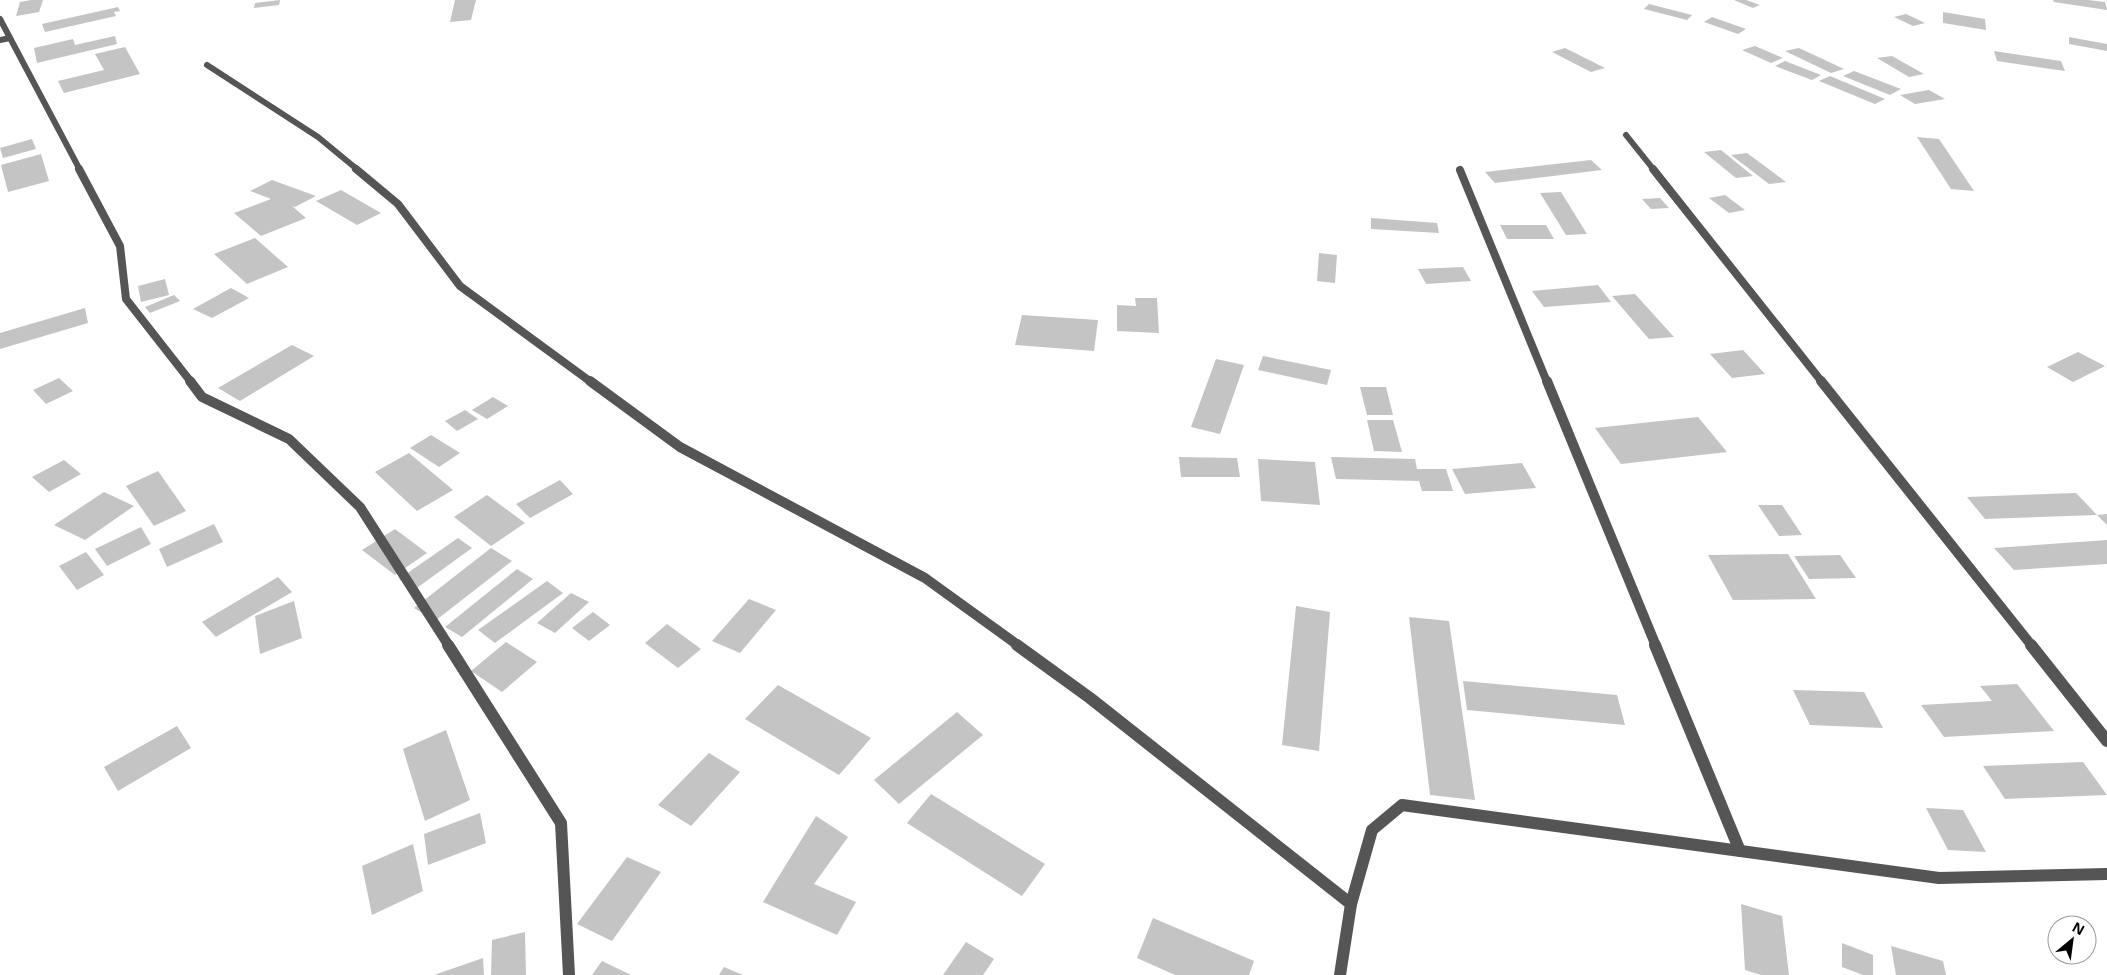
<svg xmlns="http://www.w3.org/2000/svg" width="2107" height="975" font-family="'Noto Sans',sans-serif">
<rect width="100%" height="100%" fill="#fff"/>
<g fill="#c4c4c4">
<path d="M31 0H43L39 12 16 16 20 2Z"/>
<path d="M280 0 279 5 254 8 255 3Z"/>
<path d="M455 0H476L471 20 450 22Z"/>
<path d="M1734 0H1746L1760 5 1753 8Z"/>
<path d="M2053 0H2088L2105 2 2107 10 2054 2Z"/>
<path d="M1649 4 1692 15 1687 20 1644 9Z"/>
<path d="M118 7 120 11 114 12 116 16 45 32 42 24Z"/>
<path d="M1943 12 1985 19 1986 30 1943 23Z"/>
<path d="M1906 14 1925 23 1913 26 1894 17Z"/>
<path d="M1712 17 1746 29 1738 34 1704 22Z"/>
<path d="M115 36 117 44 37 63 34 48 73 39 75 45Z"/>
<path d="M2069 37 2107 44V51L2069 44Z"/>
<path d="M1755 46 1783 58 1771 63 1742 50Z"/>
<path d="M125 47 140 74 64 93 58 81 104 70 95 54Z"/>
<path d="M1565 48 1605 68 1591 72 1552 52Z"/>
<path d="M1799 48 1844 69 1831 73 1785 51Z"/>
<path d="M1994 51 2061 61 2065 71 1997 61Z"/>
<path d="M1892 56 1924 74 1909 77 1877 58Z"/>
<path d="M1785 61 1821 75 1812 80 1775 66Z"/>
<path d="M1854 71 1901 89 1890 95 1843 76Z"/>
<path d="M1830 76 1885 99 1875 104 1819 81Z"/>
<path d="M1929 90 1945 99 1915 104 1900 95Z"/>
<path d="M1917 137 1939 139 1974 191 1951 189Z"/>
<path d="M32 139 36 149 3 158 0 148Z"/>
<path d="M1721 150 1753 176 1736 178 1704 152Z"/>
<path d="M1747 153 1786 182 1769 184 1731 155Z"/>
<path d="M41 154 49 181 8 192 1 165Z"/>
<path d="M1591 160 1602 170 1495 183 1485 172Z"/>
<path d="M272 180 316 196 295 207 292 206 306 218 261 236 234 213 271 199 250 191Z"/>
<path d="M341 190 381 213 357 225 316 201Z"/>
<path d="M1561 192 1587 234 1566 235 1540 193Z"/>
<path d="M1725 195 1745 210 1729 213 1709 198Z"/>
<path d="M1660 198 1669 208 1651 209 1642 199Z"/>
<path d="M1371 218 1437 223 1439 233 1371 229Z"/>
<path d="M1500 225H1546L1554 239H1507Z"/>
<path d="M255 238 288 267 247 284 214 254Z"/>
<path d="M1319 253 1337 255 1335 283 1317 281Z"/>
<path d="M1463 267 1471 281 1426 284 1418 269Z"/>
<path d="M165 279 169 295 141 302 138 286Z"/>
<path d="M1598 285 1611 302 1544 307 1532 291Z"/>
<path d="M231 288 249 298 212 318 193 309Z"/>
<path d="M1635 294 1674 337 1649 339 1612 296Z"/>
<path d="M174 295 180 301 150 313 145 307Z"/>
<path d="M1135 298H1157L1159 333 1117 331V305L1136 306Z"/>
<path d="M85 308 88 323 0 349V333Z"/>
<path d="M1022 315 1098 320 1094 351 1015 345Z"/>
<path d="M292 345 314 356 240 401 218 388Z"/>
<path d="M1743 350 1765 374 1732 378 1710 354Z"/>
<path d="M2078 352 2105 366 2073 382 2047 367Z"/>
<path d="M1263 356 1331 370 1327 385 1258 370Z"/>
<path d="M1216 359 1244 365 1220 434 1191 427Z"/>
<path d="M59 378 73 391 46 404 33 390Z"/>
<path d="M1360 387H1386L1393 415H1367Z"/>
<path d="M493 397 508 406 487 419 472 410Z"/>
<path d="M465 410 478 419 457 431 445 421Z"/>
<path d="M1698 417 1727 452 1621 464 1595 428Z"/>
<path d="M1367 420H1393L1402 452 1374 451Z"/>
<path d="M431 435 460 453 439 467 410 448Z"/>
<path d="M409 453 453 490 417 511 375 472Z"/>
<path d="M1179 457 1237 458 1240 477H1181Z"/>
<path d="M1331 457 1415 459 1417 469H1446L1453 491H1422L1419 481 1336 479Z"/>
<path d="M1258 459 1315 462 1320 505 1261 501Z"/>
<path d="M64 460 81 474 49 492 32 477Z"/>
<path d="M1522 463 1536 488 1465 494 1452 469Z"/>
<path d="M158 471 186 511 154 526 126 486Z"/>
<path d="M560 480 573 494 530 518 516 504Z"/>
<path d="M104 492 134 506 85 540 54 525Z"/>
<path d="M2076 493 2097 515 2107 514V525L2097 515 1985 519 1967 497Z"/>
<path d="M487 495 525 523 491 546 454 517Z"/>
<path d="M1758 505H1782L1802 535 1779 536Z"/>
<path d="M214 524 223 542 167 567 159 549Z"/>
<path d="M141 527 151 544 107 566 95 549Z"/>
<path d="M395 529 427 553 395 575 362 550Z"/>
<path d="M458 538 472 548 414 590 399 579Z"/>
<path d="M2107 540V564L2014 570 1994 548Z"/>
<path d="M491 548 512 561 435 621 414 608Z"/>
<path d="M86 552 104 575 77 590 59 566Z"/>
<path d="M1788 554 1816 599 1733 600 1708 555Z"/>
<path d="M1840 555 1856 578 1809 579 1794 556Z"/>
<path d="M517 569 533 579 462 637 445 627Z"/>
<path d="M278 577 292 592 216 637 202 622Z"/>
<path d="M547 581 563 593 495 643 478 630Z"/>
<path d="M571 593 589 602 555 633 537 623Z"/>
<path d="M749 599 776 610 740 653 712 641Z"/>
<path d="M294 601 302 638 260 654 255 616Z"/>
<path d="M1296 606 1330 612 1319 751 1282 745Z"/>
<path d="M593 612 610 625 589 641 572 628Z"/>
<path d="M1409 617 1449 621 1475 800 1430 795Z"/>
<path d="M667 624 701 649 678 668 645 643Z"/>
<path d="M506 642 537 662 502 692 471 671Z"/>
<path d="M1463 681 1617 695 1625 725 1467 710Z"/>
<path d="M2017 684 2054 731 1944 737 1921 705 1992 701 1980 686Z"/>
<path d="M778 685 871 738 839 775 745 719Z"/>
<path d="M1793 690 1864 692 1883 728 1810 725Z"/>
<path d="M957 712 983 735 899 804 874 780Z"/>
<path d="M177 726 191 748 118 791 104 767Z"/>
<path d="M446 730 470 800 425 821 403 749Z"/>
<path d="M709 753 740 772 691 826 658 805Z"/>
<path d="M2083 762 2107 795 2005 799 1983 766Z"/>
<path d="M931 794 1045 864 1022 896 907 823Z"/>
<path d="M1926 808 1963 810 1986 852 1948 850Z"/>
<path d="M480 813 486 843 428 865 424 834Z"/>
<path d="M816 816 848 837 814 884 856 902 837 935 763 902Z"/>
<path d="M413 844 423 891 372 915 362 866Z"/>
<path d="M627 857 661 872 612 941 577 924Z"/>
<path d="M1741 904 1782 916 1789 975H1761L1745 970Z"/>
<path d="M1153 918 1254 961 1249 975H1175L1137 958Z"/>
<path d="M525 932 526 975H491L492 940Z"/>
<path d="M966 942 994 959 983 975H943Z"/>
<path d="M1842 943 1873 955V975H1863L1842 967Z"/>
<path d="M1891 946 1943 961 1946 975H1896Z"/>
<path d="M483 958 484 975H434Z"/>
<path d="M602 961 631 975H592Z"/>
<path d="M724 967 743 975H719Z"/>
</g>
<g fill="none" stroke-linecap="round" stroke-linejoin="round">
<g stroke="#555" stroke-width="6">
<path d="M0 19 80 170"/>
<path d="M0 40 10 38"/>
<path d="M207 65 318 137 358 170"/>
<path d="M1626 135 1654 170"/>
</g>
<g stroke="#555" stroke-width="8">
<path d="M79 169 120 246 126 299 191 382"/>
<path d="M356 169 398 204 460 286 591 382"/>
<path d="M1653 169 1822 382"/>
<path d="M1460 170 1547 382"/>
</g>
<g stroke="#555" stroke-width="10">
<path d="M190 381 202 397 289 439 360 507 449 646"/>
<path d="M590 381 680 447 925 578 1019 646"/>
<path d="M1547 381 1656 646"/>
<path d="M1821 381 2032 646"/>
</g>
<g stroke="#555" stroke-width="12">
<path d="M448 645 561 823 569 975"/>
<path d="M1017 645 1090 698 1351 904 1340 975"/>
<path d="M1655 645 1740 851"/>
<path d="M2031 645 2107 741"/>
<path d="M1351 904 1372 830 1402 805 1939 878 2107 874"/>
</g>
</g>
<g transform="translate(2072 940) rotate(29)"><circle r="24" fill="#ffffff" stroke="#999999"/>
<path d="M0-4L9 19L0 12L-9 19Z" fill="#000000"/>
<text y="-8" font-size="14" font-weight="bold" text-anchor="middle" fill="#000000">N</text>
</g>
</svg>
